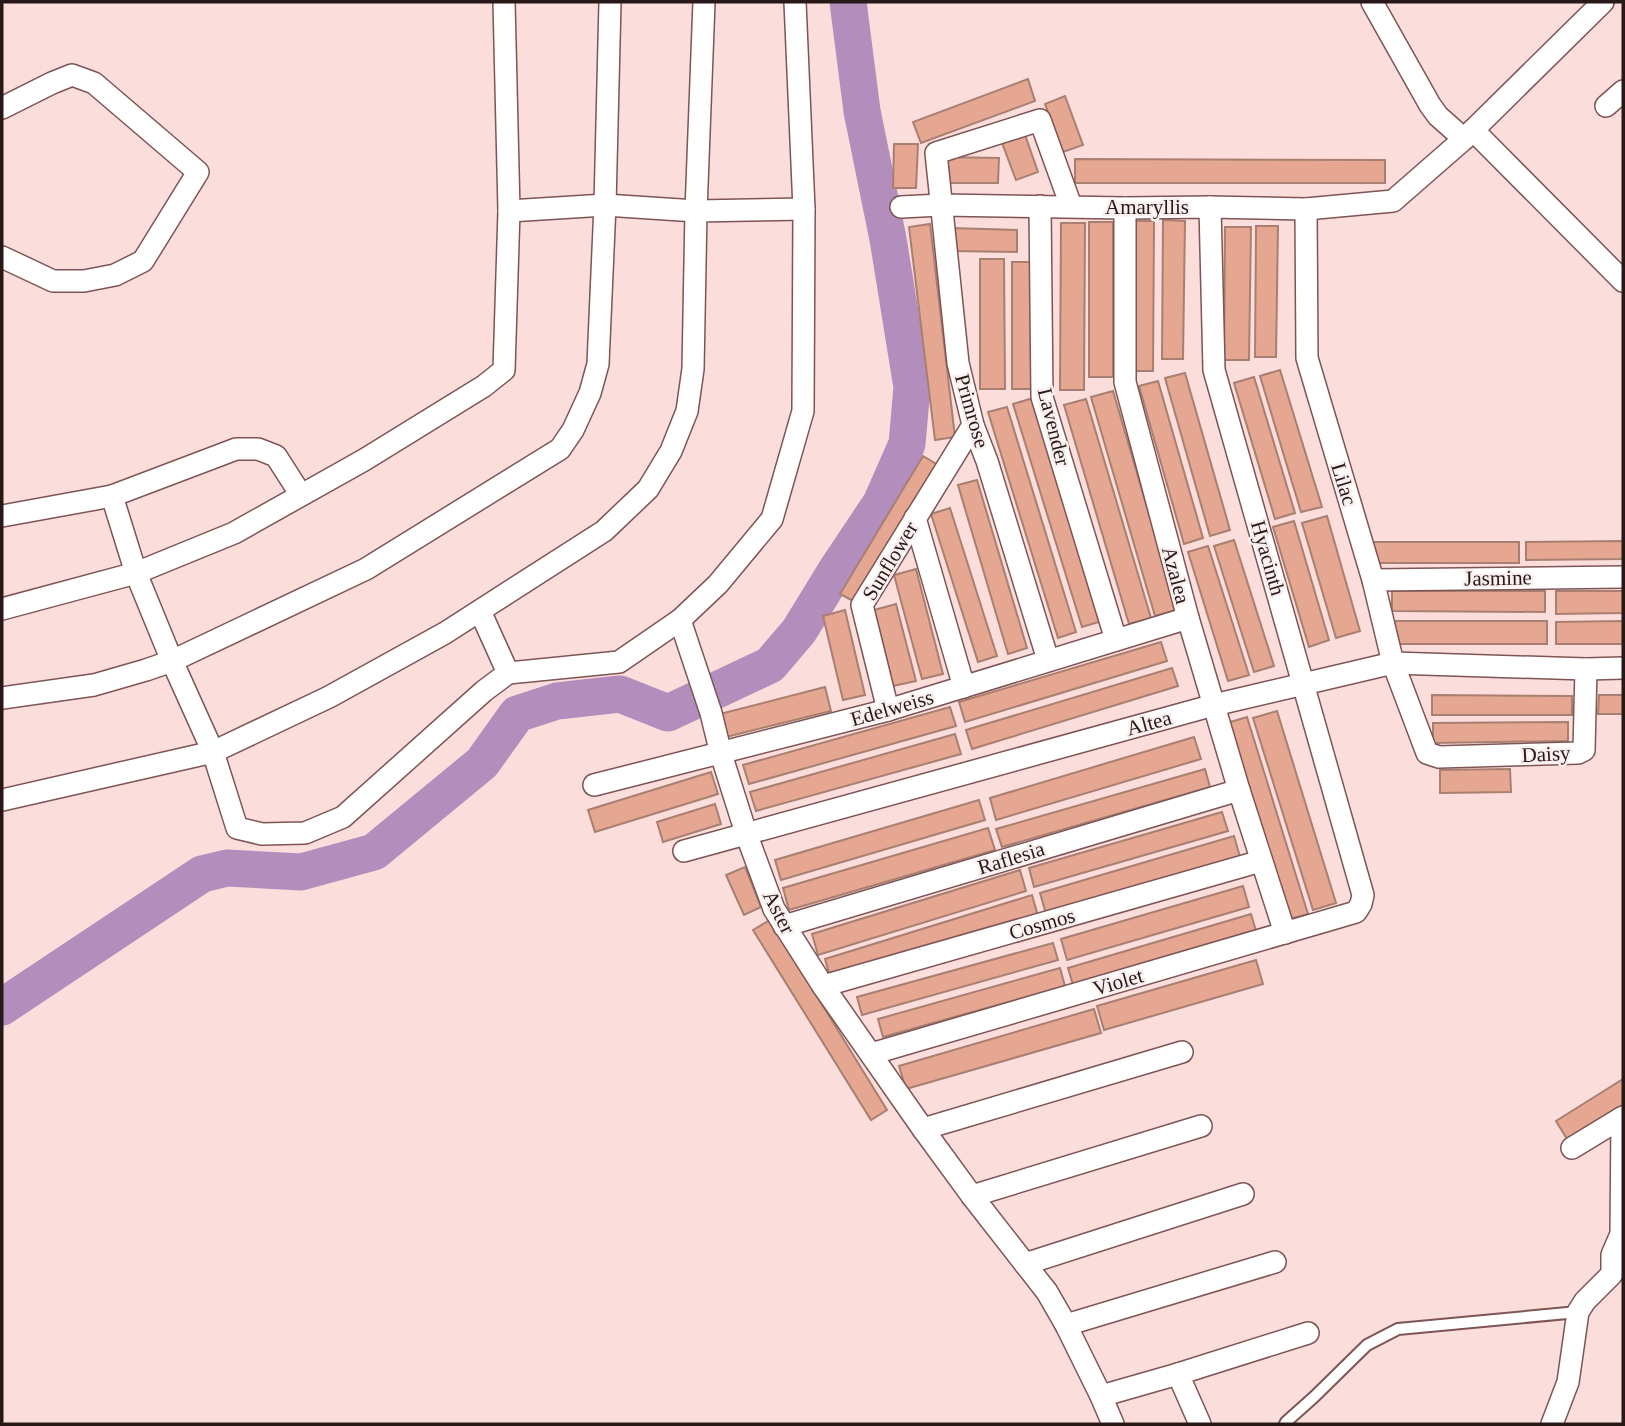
<svg xmlns="http://www.w3.org/2000/svg" width="1625" height="1426" font-family="'Times New Roman',serif">
<rect width="100%" height="100%" fill="#fbdddc"/>
<g fill="none" stroke-linecap="round" stroke-linejoin="round">
<path stroke="#b38dbc" stroke-width="37" d="M2 1007 202 874 227 868 301 872 374 852 482 763 517 714 557 701 620 694 668 713 770 665 799 631 837 569 881 503 907 444 912 387 888 239 862 111 848 2"/>
</g>
<g fill="#e5a791" stroke="#a87f71" stroke-width="2">
<path d="M1028 79 1035 101 921 143 913 122Z"/>
<path d="M1065 96 1083 145 1063 152 1045 104Z"/>
<path d="M1024 132 1038 172 1016 180 1001 140Z"/>
<path d="M894 144H918L916 188H893Z"/>
<path d="M943 157 999 158 998 183H943Z"/>
<path d="M1075 159 1385 160V183H1075Z"/>
<path d="M1163 220 1185 221 1183 359H1162Z"/>
<path d="M1134 221H1154L1153 371H1133Z"/>
<rect x="1089" y="222" width="24" height="155"/>
<path d="M1061 223H1085L1084 390H1060Z"/>
<path d="M930 224 955 437 935 440 909 227Z"/>
<path d="M1256 226H1278L1276 357H1255Z"/>
<path d="M1225 227H1251L1249 360H1224Z"/>
<path d="M951 228 1017 230V252L950 251Z"/>
<path d="M980 259H1004L1005 389H980Z"/>
<rect x="1012" y="262" width="21" height="127"/>
<path d="M1280 370 1322 507 1301 512 1260 376Z"/>
<path d="M1185 373 1230 530 1210 536 1165 378Z"/>
<path d="M1254 377 1295 513 1275 519 1234 383Z"/>
<path d="M1158 381 1203 538 1184 544 1139 386Z"/>
<path d="M1113 391 1177 610 1155 616 1091 397Z"/>
<path d="M1033 398 1102 621 1082 627 1013 404Z"/>
<path d="M1086 399 1151 618 1129 624 1064 405Z"/>
<path d="M1007 407 1076 632 1058 638 988 412Z"/>
<path d="M923 456 938 465 855 602 840 594Z"/>
<path d="M977 480 1027 648 1008 654 958 485Z"/>
<path d="M950 508 997 656 978 662 931 514Z"/>
<path d="M1327 516 1360 631 1336 638 1302 523Z"/>
<path d="M1294 521 1329 640 1309 647 1273 527Z"/>
<path d="M1234 540 1274 666 1254 672 1214 546Z"/>
<path d="M1623 541V559L1526 560V542Z"/>
<rect x="1373" y="542" width="146" height="21"/>
<path d="M1208 546 1249 675 1228 681 1188 552Z"/>
<path d="M916 569 943 674 922 679 894 575Z"/>
<path d="M1392 591H1545V612L1392 611Z"/>
<path d="M1556 591H1623V613L1556 614Z"/>
<path d="M896 604 916 681 893 686 874 610Z"/>
<path d="M845 610 865 695 843 700 823 616Z"/>
<rect x="1395" y="621" width="152" height="23"/>
<path d="M1623 621V644H1556V622Z"/>
<path d="M1161 642 1167 661 965 722 959 702Z"/>
<path d="M1172 668 1178 686 972 749 966 730Z"/>
<path d="M825 687 831 711 726 737 720 714Z"/>
<path d="M1432 695 1572 696V715H1432Z"/>
<path d="M1599 695H1623V714H1598Z"/>
<path d="M950 707 956 726 749 784 743 765Z"/>
<path d="M1277 711 1336 903 1313 910 1253 718Z"/>
<path d="M1247 717 1308 914 1289 919 1227 723Z"/>
<path d="M1568 722V741L1433 743V723Z"/>
<path d="M955 734 961 754 756 811 750 792Z"/>
<path d="M1194 737 1201 759 996 820 990 798Z"/>
<path d="M1205 769 1210 787 1002 847 996 829Z"/>
<path d="M1510 769 1511 792 1440 793V770Z"/>
<path d="M711 772 718 794 595 832 588 810Z"/>
<path d="M979 800 985 820 781 880 775 860Z"/>
<path d="M715 804 721 824 663 842 657 822Z"/>
<path d="M1222 812 1228 831 1034 887 1029 868Z"/>
<path d="M988 828 995 850 789 910 783 888Z"/>
<path d="M1234 836 1240 857 1046 914 1040 893Z"/>
<path d="M745 867 761 907 744 915 726 875Z"/>
<path d="M1020 870 1026 891 818 955 812 934Z"/>
<path d="M1243 886 1249 907 1067 960 1061 939Z"/>
<path d="M1032 895 1038 916 831 980 825 959Z"/>
<path d="M1251 914 1256 931 1073 985 1068 968Z"/>
<path d="M770 920 887 1110 871 1120 753 930Z"/>
<path d="M1053 943 1058 960 862 1015 857 997Z"/>
<path d="M1256 960 1263 984 1104 1030 1097 1006Z"/>
<path d="M1060 968 1065 986 883 1037 878 1019Z"/>
<path d="M1094 1009 1101 1033 906 1089 899 1066Z"/>
<path d="M1623 1079V1105L1567 1139 1556 1121Z"/>
</g>
<g fill="none" stroke-linecap="round" stroke-linejoin="round">
<g stroke="#7e5454" stroke-width="14">
<path id="service" d="M1285 1424 1286 1422 1314 1397 1367 1345 1398 1329 1578 1312"/>
</g>
<g stroke="#7e5454" stroke-width="24">
<g id="minor">
<path d="M1372 2 1430 105 1438 116 1464 139"/>
<path d="M1606 106 1623 91"/>
<path d="M2 108 52 83 72 75 94 83 198 172 143 261 115 275 84 281H53L2 257"/>
<path d="M1473 130 1623 281"/>
<path d="M1040 206 1042 397 1116 640"/>
<path d="M901 207 941 205 1125 208 1210 207 1306 209 1393 201 1464 139 1603 2"/>
<path d="M1125 208V382L1188 618 1239 790 1285 933"/>
<path d="M1306 209 1307 358 1373 580 1393 663 1427 753 1439 757 1578 753 1584 750 1586 669"/>
<path d="M509 211 605 205 696 211 804 209"/>
<path d="M112 496 136 573 172 661 213 752 237 828 262 834 305 833 343 817 484 691 508 673 619 662 680 620 718 584 772 519 803 411 804 209 795 2"/>
<path d="M2 516 112 496 236 449H258L276 456 301 495"/>
<path d="M915 518 964 687"/>
<path d="M1373 580 1623 577"/>
<path d="M2 609 136 573 234 533 364 460 484 386 504 370 509 211 504 2"/>
<path d="M480 611 508 673"/>
<path d="M680 620 711 713 721 754 746 833 774 909 823 986 923 1129 972 1196 1047 1292 1066 1325 1101 1396 1178 1374 1308 1333"/>
<path d="M1048 660 987 461 973 425 958 363 936 153 1040 120 1071 206"/>
<path d="M2 698 94 685 146 670 172 661 366 569 560 449 573 430 590 393 598 364 605 205 610 2"/>
<path d="M888 710 862 605 973 425"/>
<path d="M594 785 888 710 1188 618"/>
<path d="M2 800 213 752 329 697 445 633 604 531 648 489 671 451 687 411 693 369 696 211 704 2"/>
<path d="M684 851 1214 705 1393 663 1586 669 1623 668"/>
<path d="M784 926 1239 790"/>
<path d="M823 986 1261 861"/>
<path d="M871 1054 1356 912 1361 904 1363 895 1214 370 1210 207"/>
<path d="M923 1129 1182 1052"/>
<path d="M1572 1148 1623 1117"/>
<path d="M972 1196 1201 1126"/>
<path d="M1025 1264 1243 1194"/>
<path d="M1066 1325 1275 1262"/>
<path d="M1178 1374 1200 1424"/>
<path d="M1101 1396 1113 1424"/>
<path d="M1552 1424 1568 1382 1578 1312 1585 1301 1612 1274V1255L1621 1234 1622 1118"/>
</g>
</g>
<use href="#service" stroke="#fff" stroke-width="10"/>
<use href="#minor" stroke="#fff" stroke-width="21"/>
</g>
<g text-anchor="middle" dominant-baseline="central" stroke-width="5" stroke-linejoin="round" paint-order="stroke">
<g font-size="21" fill="#291818" stroke="#faefef">
<text x="1147" y="207">Amaryllis</text>
<text transform="translate(972 411) rotate(74)">Primrose</text>
<text transform="translate(1054 427) rotate(76)">Lavender</text>
<text transform="translate(1344 484) rotate(73)">Lilac</text>
<text transform="translate(1268 558) rotate(74)">Hyacinth</text>
<text transform="translate(890 561) rotate(-59)">Sunflower</text>
<text transform="translate(1176 575) rotate(75)">Azalea</text>
<text transform="translate(1498 578) rotate(-1)">Jasmine</text>
<text transform="translate(892 708) rotate(-16)">Edelweiss</text>
<text transform="translate(1149 723) rotate(-15)">Altea</text>
<text transform="translate(1546 754) rotate(-3)">Daisy</text>
<text transform="translate(1011 858) rotate(-17)">Raflesia</text>
<text transform="translate(779 912) rotate(63)">Aster</text>
<text transform="translate(1042 924) rotate(-16)">Cosmos</text>
<text transform="translate(1118 982) rotate(-16)">Violet</text>
</g>
</g>
<rect width="1625" height="1426" fill="none" stroke="#291818" stroke-width="7"/>
</svg>
